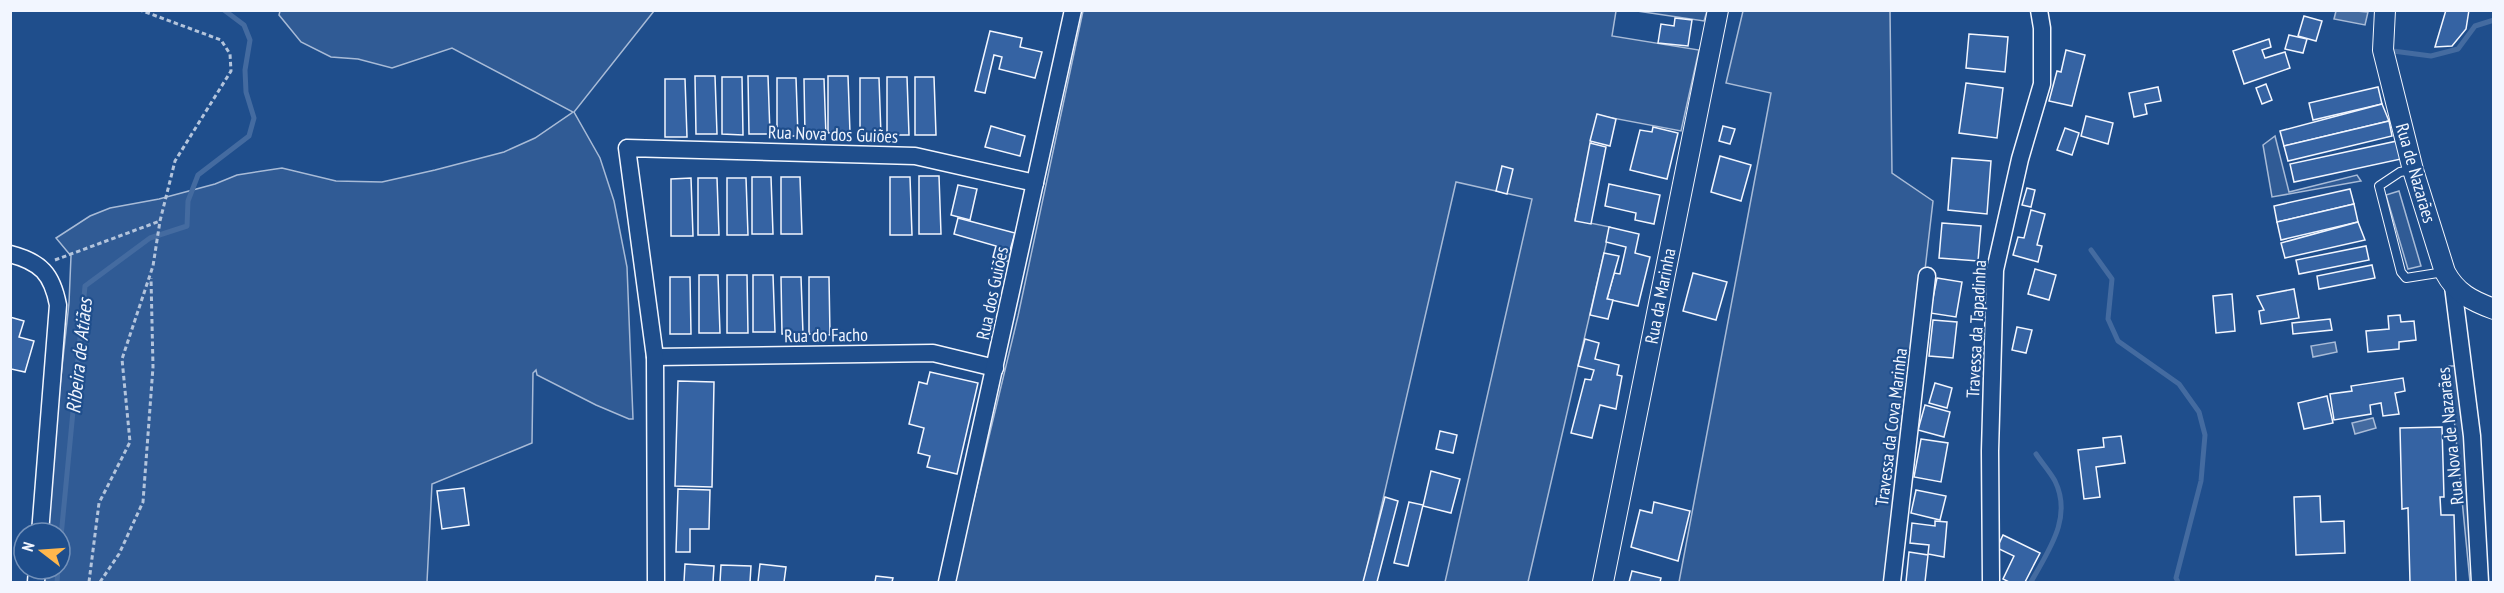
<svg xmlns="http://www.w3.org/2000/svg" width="2504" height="593" font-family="'PT Sans Narrow',sans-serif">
<rect width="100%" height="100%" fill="#1f4e8c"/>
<g fill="#305b95" stroke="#a8bbd7" stroke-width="1.5">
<path d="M280 11H654L574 112 600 158 614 201 627 267 633 419H629L596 405 537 375 536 370 533 373 532 443 432 484 427 582H39L41 569H60V533H44L69 303 71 256 56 238 90 216 110 208 159 199 215 184 237 175 282 168 336 181 382 182 435 170 504 152 535 138 573 112 452 48 392 68 358 59 331 57 301 42 279 15Z"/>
<path d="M1083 11H1616L1612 36 1699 50 1681 131 1597 115 1575 220 1610 227 1528 582H1445L1532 199 1456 182 1364 582H954L1018 316Z"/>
<path d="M1637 11H1707L1704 21Z"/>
<path d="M1743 11H1890L1892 173 1933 201 1893 544 1885 582H1679L1771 93 1726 83Z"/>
<path d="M2275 136 2289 192 2357 175 2361 181 2272 197 2263 145Z"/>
<path d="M2399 191 2421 266 2408 269 2386 195Z"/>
<path d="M2449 366H2457L2478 582H2470Z"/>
</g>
<g fill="#446ba0" stroke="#a8bbd7" stroke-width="1.5">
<path d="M2344 10 2368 12 2365 25 2334 19 2336 11Z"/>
<path d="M2335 342 2337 352 2313 357 2311 346Z"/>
<path d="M2373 418 2376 428 2355 434 2352 423Z"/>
</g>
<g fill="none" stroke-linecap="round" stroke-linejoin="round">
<g stroke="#446ba0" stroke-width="5">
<path d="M2393 51 2431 56 2458 49 2475 26 2494 20"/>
<path d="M2091 250 2112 279 2108 319 2118 341 2179 384 2199 412 2205 435 2201 481 2176 578 2178 582"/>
<path d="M60 547 85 286 150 238 187 226 188 201 198 175 249 136 254 118 246 92 245 70 250 40 244 25 224 10"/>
<path d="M57 582 58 569"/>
<path d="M2031 582C2048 551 2073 518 2055 481 2050 472 2042 463 2036 454"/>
</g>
</g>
<g fill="#3563a3" stroke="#f2f6ff" stroke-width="1.5">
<path d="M2446 10H2469L2466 29 2452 46 2435 47Z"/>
<path d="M2304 16 2322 21 2316 41 2298 36Z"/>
<path d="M1675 18 1692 20 1688 46 1658 43 1661 24 1674 26Z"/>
<path d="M990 31 1022 38 1020 47 1042 52 1035 78 999 69 1002 57 994 55 985 93 975 91Z"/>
<path d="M1969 34 2008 37 2005 72 1966 68Z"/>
<path d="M2289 35 2307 39 2303 53 2285 49Z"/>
<path d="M2269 39 2271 47 2262 50 2265 58 2285 52 2290 68 2244 84 2233 51Z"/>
<path d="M2066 50 2085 55 2072 106 2049 101 2057 71 2061 72Z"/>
<path d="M695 76H715L717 134H696Z"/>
<path d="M748 76H768L770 134H749Z"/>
<path d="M828 76H848L850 133H828Z"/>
<path d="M722 77H742L743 135 722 134Z"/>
<path d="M887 77H907L909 135H887Z"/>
<path d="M915 77H934L936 135H915Z"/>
<path d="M777 78H796L798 136H777Z"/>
<path d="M860 78H879L881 136H860Z"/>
<path d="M665 79H685L687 137H665Z"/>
<path d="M804 79H824L826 136H805Z"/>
<path d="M1966 83 2003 88 1997 138 1959 133Z"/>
<path d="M2266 84 2272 100 2262 104 2256 88Z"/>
<path d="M2158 87 2161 101 2145 104 2147 114 2134 117 2129 93Z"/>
<path d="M2378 87 2382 104 2313 120 2309 103Z"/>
<path d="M2382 104 2389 121 2284 146 2280 131Z"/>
<path d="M1597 114 1616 119 1610 146 1590 141Z"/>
<path d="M2086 116 2113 123 2108 144 2081 136Z"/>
<path d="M2389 121 2392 136 2288 161 2284 146Z"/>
<path d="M991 126 1025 136 1020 156 985 147Z"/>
<path d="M1723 126 1735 129 1730 144 1719 141Z"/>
<path d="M1653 127 1678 133 1667 179 1630 170 1640 130 1652 132Z"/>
<path d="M2065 128 2079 133 2072 155 2057 150Z"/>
<path d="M2397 141 2401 159 2294 182 2290 164Z"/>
<path d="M1590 143 1606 147 1591 224 1575 221Z"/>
<path d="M1720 156 1751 165 1741 201 1711 192Z"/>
<path d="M1952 158 1991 161 1987 214 1948 210Z"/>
<path d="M1502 166 1513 169 1507 194 1496 191Z"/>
<path d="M919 176H939L941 234H919Z"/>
<path d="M752 177H771L773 234H752Z"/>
<path d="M781 177H800L802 234H781Z"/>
<path d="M890 177H910L912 235H890Z"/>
<path d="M691 178 693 236H671V179Z"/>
<path d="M698 178H717L719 235H698Z"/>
<path d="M727 178H746L748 235H727Z"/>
<path d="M1609 184 1660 195 1654 224 1635 220 1636 213 1605 206Z"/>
<path d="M958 185 977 189 970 220 951 215Z"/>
<path d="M2027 188 2035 190 2031 207 2022 205Z"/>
<path d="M2350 189 2354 204 2277 222 2274 206Z"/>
<path d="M2354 204 2358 222 2281 240 2277 222Z"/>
<path d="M2031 210 2045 214 2037 245 2042 246 2038 262 2013 255 2018 237 2024 238Z"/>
<path d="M958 218 1015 233 1007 261 993 257 996 246 954 234Z"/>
<path d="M2358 222 2365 240 2285 258 2281 243Z"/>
<path d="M1942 223 1981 226 1978 261 1939 258Z"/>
<path d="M1609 227 1639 234 1635 253 1650 257 1638 306 1607 299 1614 273 1620 274 1626 247 1606 242Z"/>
<path d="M2366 246 2369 260 2299 274 2296 260Z"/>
<path d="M1604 253 1619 256 1607 299 1613 300 1608 319 1590 315Z"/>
<path d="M2372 265 2375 278 2319 289 2317 276Z"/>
<path d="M2035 269 2056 275 2049 300 2028 294Z"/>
<path d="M1693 273 1727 282 1716 320 1683 311Z"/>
<path d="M699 275H718L720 333H699Z"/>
<path d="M727 275H747L748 333H727Z"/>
<path d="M753 275H773L775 332H753Z"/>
<path d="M670 277H690L691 334H670Z"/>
<path d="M781 277H801L803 334H782Z"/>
<path d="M809 277H829L830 335 809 334Z"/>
<path d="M1937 278 1962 282 1956 317 1930 313Z"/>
<path d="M2294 289 2299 318 2261 324 2259 311 2264 310 2257 296Z"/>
<path d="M2232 294 2235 331 2216 333 2213 296Z"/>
<path d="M2400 315 2401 322 2414 321 2416 340 2399 342V349L2368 352 2366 331 2389 329 2388 316Z"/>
<path d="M10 317 24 321 19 337 34 341 25 372 11 369Z"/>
<path d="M2330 319 2332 330 2293 334 2292 323Z"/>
<path d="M1933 320 1957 322 1953 358 1929 356Z"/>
<path d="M2017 327 2032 330 2026 353 2012 350Z"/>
<path d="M1585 339 1599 343 1595 359 1619 365 1617 375 1622 376 1616 409 1600 405 1592 438 1571 433 1585 379 1591 380 1594 370 1578 366Z"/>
<path d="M930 372 978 383 957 474 927 467 930 456 918 453 924 428 909 424 919 382 927 384Z"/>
<path d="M2403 378 2405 391 2395 393 2399 414 2383 416 2381 403 2370 405 2371 414 2334 420 2330 394 2352 391 2351 386Z"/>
<path d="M678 381 714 382 712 487 675 486Z"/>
<path d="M1935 383 1952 388 1947 408 1929 403Z"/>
<path d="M2327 396 2333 423 2304 429 2298 403Z"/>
<path d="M1925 405 1950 412 1944 437 1918 430Z"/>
<path d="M2442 427 2444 497H2440L2441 515H2454L2456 582H2410L2408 508 2402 509 2400 428Z"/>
<path d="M1440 431 1457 435 1453 453 1436 449Z"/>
<path d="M2121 436 2125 463 2096 467 2100 497 2084 499 2078 450 2104 447 2103 438Z"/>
<path d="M1921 439 1948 443 1941 482 1914 477Z"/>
<path d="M1431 471 1460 479 1451 513 1423 506Z"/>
<path d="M464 488 469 525 442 529 437 491Z"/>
<path d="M678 489 710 490 709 529H690V552H676Z"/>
<path d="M1916 490 1946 496 1940 520 1911 513Z"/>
<path d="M2320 496 2321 522 2344 521 2345 553 2296 555 2294 497Z"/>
<path d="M1385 497 1398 501 1377 582H1363Z"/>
<path d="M1409 502 1423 505 1408 566 1394 563Z"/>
<path d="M1654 502 1690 511 1678 561 1631 547 1640 510 1652 513Z"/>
<path d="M1935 521 1947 522 1944 557 1928 554 1929 545 1910 543 1912 523 1935 526Z"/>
<path d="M2003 535 2040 553 2025 582H2009L2003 579 2014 556 1997 548Z"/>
<path d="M1909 552 1928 555 1925 582H1906Z"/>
<path d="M685 564 714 566 713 582H684Z"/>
<path d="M760 564 786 567 784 582H758Z"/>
<path d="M721 565 751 566 750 582H720Z"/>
<path d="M1632 571 1661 578 1660 582H1629Z"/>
<path d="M876 576 893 578 892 582H875Z"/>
</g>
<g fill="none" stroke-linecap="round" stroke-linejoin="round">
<g stroke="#f2f6ff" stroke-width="10">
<path id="service" d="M2412 170 2400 172 2379 186 2401 272 2406 278 2444 272"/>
</g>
<g stroke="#f2f6ff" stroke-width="19">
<g id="minor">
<path d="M10 254C41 262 52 274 58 305L40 533"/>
<path d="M2453 286 2472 436 2480 582"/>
<path d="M655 357 933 353 995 368"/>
<path d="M36 582 37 569"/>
<path d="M656 582 655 357 627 148 915 156 1035 183"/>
<path d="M947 582 1073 10"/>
<path d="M1892 582 1927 276"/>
<path d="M1991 582 1990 451 1995 270 2020 159 2042 84V28L2039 10"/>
</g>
</g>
<g stroke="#f2f6ff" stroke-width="22">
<g id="tertiary">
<path d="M2385 10 2383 50 2413 170 2445 272C2456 293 2472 301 2494 309"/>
<path d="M1603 582 1718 10"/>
</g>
</g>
<g stroke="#b3c4dc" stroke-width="3" stroke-dasharray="4.5 3" stroke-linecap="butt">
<path d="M55 260 160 221"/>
<path d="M89 582 99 503 130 442 122 359 153 266 160 221 175 161 231 71 230 54 221 40 140 10"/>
<path d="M100 582 119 554 143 502 153 367 151 278"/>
</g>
<use href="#service" stroke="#1f4e8c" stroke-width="8"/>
<use href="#minor" stroke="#1f4e8c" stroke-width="16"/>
<use href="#tertiary" stroke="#1f4e8c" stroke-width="20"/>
</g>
<g text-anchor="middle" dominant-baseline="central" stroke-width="4.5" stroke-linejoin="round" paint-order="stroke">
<g font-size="18" fill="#f2f6ff" stroke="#1f4e8c">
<text transform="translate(833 134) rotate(2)">Rua Nova dos Guiões</text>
<text transform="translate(2416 173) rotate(74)">Rua de Nazarães</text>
<text transform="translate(992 293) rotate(-78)">Rua dos Guiões</text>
<text transform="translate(1660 296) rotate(-79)">Rua da Marinha</text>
<text transform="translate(1976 329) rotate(-87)">Travessa da Tapadinha</text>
<text transform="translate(826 335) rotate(-1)">Rua do Facho</text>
<text transform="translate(1891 427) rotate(-83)">Travessa da Cova Marinha</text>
<text transform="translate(2450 436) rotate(-96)">Rua Nova de Nazarães</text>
</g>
<g font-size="20" font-style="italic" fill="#f2f6ff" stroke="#1f4e8c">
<text transform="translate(79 356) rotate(-84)">Ribeira de Atiães</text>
</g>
</g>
<rect width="2504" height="593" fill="none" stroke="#f2f6ff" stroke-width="24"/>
<g transform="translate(42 551) rotate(287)"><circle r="28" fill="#1f4e8c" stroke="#7391ba" stroke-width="1.5"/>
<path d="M0-4.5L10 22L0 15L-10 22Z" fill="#ffb74d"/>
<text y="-9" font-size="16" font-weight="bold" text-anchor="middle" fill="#f2f6ff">N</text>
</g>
</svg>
